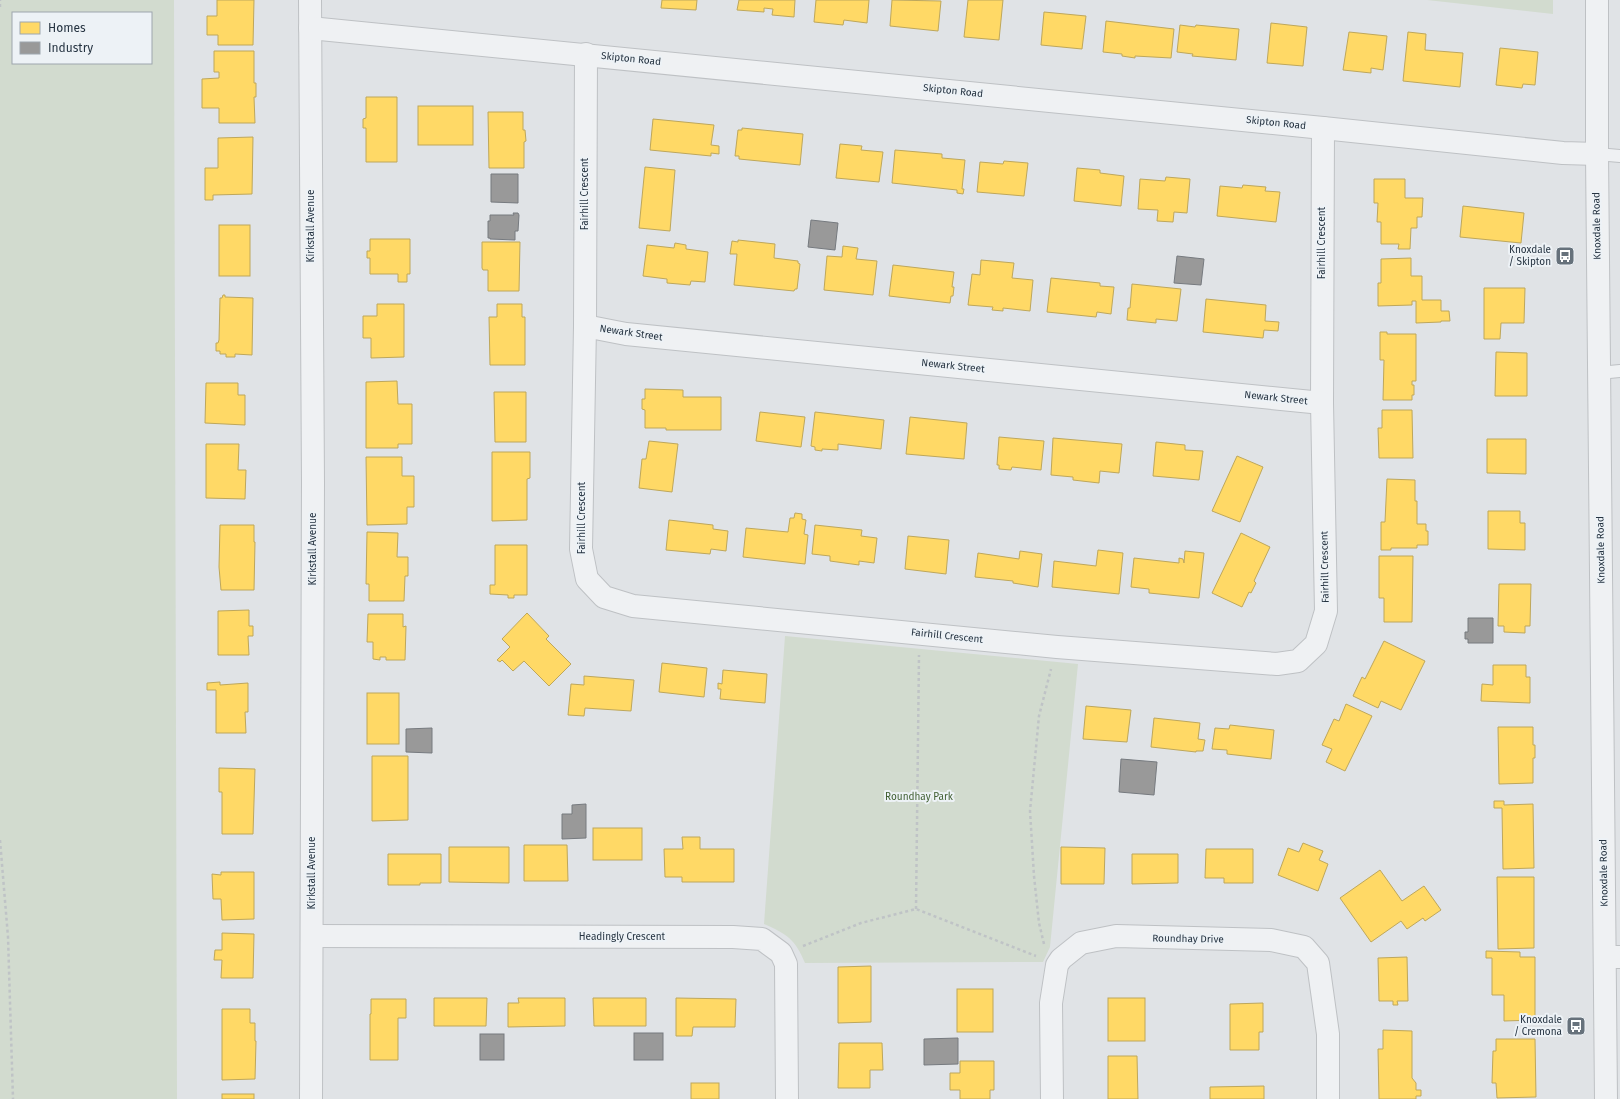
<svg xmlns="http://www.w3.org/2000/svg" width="1620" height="1099" font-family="'Fira Sans',sans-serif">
<rect width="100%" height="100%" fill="#e0e3e6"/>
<g fill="#d2dbcf" fill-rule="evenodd">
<path d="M0 0H174L177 1099H0ZM13 13H151V63H13Z"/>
<path d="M1427 0H1553V14Z"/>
<path d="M785 636 1078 664 1050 947 1043 962 805 963C795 939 787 934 764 924Z"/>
</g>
<g fill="#ffd966" stroke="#bea75b">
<path d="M217 0H254L253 45H218V35H207V16H217Z"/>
<path d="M662 0H697L696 10 661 8Z"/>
<path d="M739 0H795L794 17 772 15 773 9 764 8V12L737 10Z"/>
<path d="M816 0H869L867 23 844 20 843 25 814 22Z"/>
<path d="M892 0 941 1 938 31 890 26Z"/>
<path d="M968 0H1003L999 40 964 37Z"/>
<path d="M1044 12 1086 16 1082 49 1041 45Z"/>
<path d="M1106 21 1174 29 1171 58 1135 56V58L1122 56V54L1103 52Z"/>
<path d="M1271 23 1307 27 1303 66 1267 63Z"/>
<path d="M1180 25 1195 27 1196 25 1239 29 1236 60 1192 56 1193 54 1177 52Z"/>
<path d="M1349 32 1387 36 1383 70 1371 68V73L1343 70Z"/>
<path d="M1408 32 1426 34 1425 50 1463 53 1460 87 1403 81Z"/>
<path d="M1500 48 1538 52 1535 85 1523 84 1522 88 1496 85Z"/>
<path d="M214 51H254V83H256V97H254L255 123H219V108H202V79L219 78V72H214Z"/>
<path d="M366 97H397V162H366V128H363V119L366 118Z"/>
<rect x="418" y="106" width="55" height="39"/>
<path d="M488 112H523V130H525L526 141 524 142V168H489Z"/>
<path d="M653 119 714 125 711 145 719 146V154L711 153V156L650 150Z"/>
<path d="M742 128 803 134 800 165 739 159V156H735L738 130H742Z"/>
<path d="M253 137 252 194 213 195V200H205V168H218V138Z"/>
<path d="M840 144 862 146 861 150 883 152 879 182 836 178Z"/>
<path d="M895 150 942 154V158L965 160 962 189H964L963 194 957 193V190L892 183Z"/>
<path d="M1004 161 1028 163 1024 196 977 192 980 162 1003 164Z"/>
<path d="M645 167 675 170 670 231 639 228Z"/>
<path d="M1077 168 1100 170V173L1124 176 1121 206 1074 201Z"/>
<path d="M1166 177 1190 179 1187 213 1174 212 1173 222 1157 221 1158 210 1138 209 1140 179 1165 181Z"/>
<path d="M1374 179H1405V198H1423L1422 217H1417V228H1411L1410 249H1398L1399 244H1381V222H1377L1378 203H1374Z"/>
<path d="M1243 185 1266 187 1265 191 1280 192 1276 222 1217 216 1220 186 1242 188Z"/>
<path d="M1463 206 1524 213 1521 243 1460 237Z"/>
<rect x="219" y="225" width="31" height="51"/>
<path d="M370 239H410V274H407V282H398V274H370V258H367V251H370Z"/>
<path d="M738 240 775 244 774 258 798 261V263L800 264 797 289H795L794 291 734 285 737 254H730L732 241 738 242Z"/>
<path d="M482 242H520L519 291H488V270H483L482 268Z"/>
<path d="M675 243 686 245V249L708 252 705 282 691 281 690 285 667 283V279L643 276 647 245 674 248Z"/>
<path d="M843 246 858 248 856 259 877 261 873 295 824 290 827 256 842 257Z"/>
<path d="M1411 258V276H1422V300H1441V311H1449L1450 321H1441V322L1416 323V301H1412V305L1378 306V283H1381V259Z"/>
<path d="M981 260 1014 263 1012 278 1033 280 1030 311 1003 308V311L992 310 993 307 968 305 972 274 980 275Z"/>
<path d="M893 265 954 272 952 287H954L953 296H951L950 303 889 296Z"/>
<path d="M1051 278 1100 283V286L1114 287 1111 314 1097 312 1096 317 1047 312Z"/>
<path d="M1132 284 1181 289 1177 321 1156 319V323L1127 320 1128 308H1130Z"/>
<path d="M1484 288H1525L1524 323H1501L1500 339H1484Z"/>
<path d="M223 295H225V297L253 298 252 355 235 354V357H226V354H220V351H216V343H218L219 340 220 298H222Z"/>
<path d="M1206 299 1266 305 1265 321 1279 322 1278 331 1264 330 1263 338 1203 332Z"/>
<path d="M377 304H404V357L371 358V338H363V316H377Z"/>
<path d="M497 304H522V317H525V365H490L489 317H497Z"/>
<path d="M1380 332H1387V334H1416V381H1412V385H1414V395H1412V400H1383L1384 360H1380Z"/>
<path d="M1496 352 1527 353V396H1495Z"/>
<path d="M397 381 398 404H412V444H398V448H366V382Z"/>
<path d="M206 383H238V395H245V425L205 423Z"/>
<path d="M645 389 683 390V397H721V430H666V428H645V410L642 409V399H645Z"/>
<path d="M494 392H526V442H495Z"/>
<path d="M1382 410H1412L1413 458H1379L1378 428H1382Z"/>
<path d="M760 412 805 417 801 447 756 441Z"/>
<path d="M815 412 884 420 881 449 838 444V450L822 449V451L815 450V447L811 446Z"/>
<path d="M910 417 967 423 964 459 906 454Z"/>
<path d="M999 437 1044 441 1041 470 1012 467 1011 470 999 469V465H997Z"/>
<path d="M1053 438 1122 444 1119 473 1100 471 1099 483 1073 480V477L1051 475Z"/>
<path d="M1487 439H1526V474L1487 473Z"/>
<path d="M649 441 678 444 672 492 639 488 642 459H646Z"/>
<path d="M1156 442 1185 445V450L1203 451 1199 480 1153 476Z"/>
<path d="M206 444H239L238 470H246L245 499 206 498Z"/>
<path d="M492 452H530V478L527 479V520L492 521Z"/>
<path d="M1237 456 1263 467 1240 522 1212 511Z"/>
<path d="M366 457H402V476H414V507H407V524L367 525Z"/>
<path d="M1387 479 1415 480V501H1417V524H1426V531H1428V545H1417V548H1391V550H1381V522H1385Z"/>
<path d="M1488 511H1520V523H1525V550L1488 549Z"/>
<path d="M795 513 802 514V519L806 520 804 534 808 535 805 564 743 557 746 528 788 532 790 518H794Z"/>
<path d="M669 520 713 525V529L728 531 726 551 711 549 710 554 666 550Z"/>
<path d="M220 525H254V542H255L254 590H221L219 567Z"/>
<path d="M815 525 862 530 861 536 877 538 874 563 859 561V565L830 561V556L812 554Z"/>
<path d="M367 532 398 533 397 557H408V576H405L404 601H369V584H366Z"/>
<path d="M1241 533 1270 547 1254 581 1256 583 1251 593 1249 592 1242 607 1212 593Z"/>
<path d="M908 536 949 540 946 574 905 569Z"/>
<path d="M495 545H527V595H514V598H508V595L490 594V585H495Z"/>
<path d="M1098 550 1123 553 1119 594 1052 587 1054 561 1096 566Z"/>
<path d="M1020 551 1042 554 1038 587 1013 583V581L975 577 978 553 1019 559Z"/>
<path d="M1185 551 1204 553 1199 598 1149 593V589L1131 587 1134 558 1179 563V558L1183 559 1184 563Z"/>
<path d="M1379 556H1413L1412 622H1384V598H1379Z"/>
<path d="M1499 584H1531L1530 626H1525V633L1504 632V626H1498Z"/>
<path d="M249 610V626H253V636H248L249 655H218V611Z"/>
<path d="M527 613 549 636 546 639 571 664 549 686 524 661 513 671 502 660 500 662 497 660 510 647 502 639Z"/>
<path d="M368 614H403V627L406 626 405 660H386V657H380V660L373 659V642H367Z"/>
<path d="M1384 641 1425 661 1401 710 1381 701 1378 708 1353 696 1362 677 1365 679Z"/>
<path d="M662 663 707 668 704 697 659 692Z"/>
<path d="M1493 665H1526V677H1530V703L1481 701 1482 684 1493 685Z"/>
<path d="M723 670 767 674 765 703 720 699 721 689H718V683L722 684Z"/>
<path d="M584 676 634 680 631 711 585 708 584 716 568 715 571 684 584 685Z"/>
<path d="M220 682V685L248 683V712H245L246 733H216V690H207V683Z"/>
<rect x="367" y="693" width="32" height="51"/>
<path d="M1346 704 1372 716 1345 771 1326 762 1332 749 1322 745 1334 719 1339 721Z"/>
<path d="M1086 706 1131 710 1127 742 1083 739Z"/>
<path d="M1154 718 1200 723 1198 739 1205 740 1203 751H1196V752L1151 747Z"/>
<path d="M1230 725 1274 730 1271 759 1227 754V750L1212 749 1215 728 1229 729Z"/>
<path d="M1498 727H1533V745H1535V758H1533V783L1499 784Z"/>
<path d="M372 756H408V820L372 821Z"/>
<path d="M219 768 255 769 253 834H222V792H219Z"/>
<path d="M1494 801H1504V805L1533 804 1534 868 1503 869 1502 808H1494Z"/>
<rect x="593" y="828" width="49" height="32"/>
<path d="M682 837H700V849H734V882H682V877H665L664 849H683Z"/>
<path d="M1303 843 1323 851 1319 860 1328 864 1318 891 1278 875 1288 848 1299 852Z"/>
<path d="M524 845H567L568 881H524Z"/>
<path d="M449 847H509V883L449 882Z"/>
<path d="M1061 847 1105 848 1104 884H1061Z"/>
<path d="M1206 849H1253V883H1224V878H1205Z"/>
<path d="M388 854H441V883H420V885H388Z"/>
<path d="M1132 854H1178V883L1132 884Z"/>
<path d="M1380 870 1402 901 1424 886 1441 910 1425 921 1423 918 1407 929 1401 921 1371 942 1340 898Z"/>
<path d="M221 872H254V919L222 920 221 899H213L212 874 221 875Z"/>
<path d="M1497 877H1534V948L1498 949Z"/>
<path d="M222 933 254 934 253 978H221L222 960H214L215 950H222Z"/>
<path d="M1486 951 1520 952V957H1535V1020L1504 1021V995H1492V958H1486Z"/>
<path d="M1407 957 1408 1001H1397L1398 1005H1393V1001H1379L1378 958Z"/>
<path d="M871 966V1022L838 1023V967Z"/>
<rect x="957" y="989" width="36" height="43"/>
<path d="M434 998H487L486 1026H434Z"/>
<path d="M518 998H565V1026L508 1027V1003H519Z"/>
<path d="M593 998H646V1026H594Z"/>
<path d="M676 998 736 999 735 1027H693L692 1036H676Z"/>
<rect x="1108" y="998" width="37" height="43"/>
<path d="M371 999H406V1018H398V1060H370V1014H371Z"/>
<path d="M1263 1003V1032H1259V1050H1230V1004Z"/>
<path d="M222 1009H250V1023H255V1041H256L255 1079 222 1080Z"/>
<path d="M1383 1030 1412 1031V1078L1416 1083V1090H1421V1096H1416V1099H1379L1378 1049H1383Z"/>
<path d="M1496 1039H1535L1536 1097 1497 1098 1496 1083H1492L1493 1051H1496Z"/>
<path d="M839 1043H882L883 1070H870V1088H838Z"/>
<path d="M1108 1056H1137L1138 1099H1108Z"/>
<path d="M960 1061H994V1090H990V1099H960V1090H950V1073H960Z"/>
<rect x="691" y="1083" width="28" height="16"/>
<path d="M1264 1086V1099H1210V1087Z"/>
<rect x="222" y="1094" width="32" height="5"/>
</g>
<g fill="#999" stroke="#767a7f">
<path d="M491 174H518V203L491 202Z"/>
<path d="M513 213H518L519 215 518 231H515V240L490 239V238H488V221H490V215H514Z"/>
<path d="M811 220 838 223 835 250 808 247Z"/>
<path d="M1177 256 1204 259 1201 285 1174 283Z"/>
<path d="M1468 618H1493V643H1468V639H1465V632H1468Z"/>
<path d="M432 728V753L406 752V729Z"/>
<path d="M1121 759 1157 762 1154 795 1119 792Z"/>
<path d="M586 804V838L562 839V814H572V805Z"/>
<rect x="634" y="1033" width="29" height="27"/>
<rect x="480" y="1034" width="24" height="26"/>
<path d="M958 1038V1064L924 1065V1039Z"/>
</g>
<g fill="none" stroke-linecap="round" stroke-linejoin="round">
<g stroke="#bec1c4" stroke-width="14">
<g id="service">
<path d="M1597 154 1620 156"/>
<path d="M1599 373 1620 371"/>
</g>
</g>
<g stroke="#bec1c4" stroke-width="24">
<g id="minor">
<path d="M310 0 313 482 311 1099"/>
<path d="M310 28 1323 128 1563 153 1597 154"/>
<path d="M586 54 585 326 581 549 587 579 604 597 633 606 1057 647 1277 664 1298 661 1316 644 1326 611 1322 403 1323 128"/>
<path d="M585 326 626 334 1322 403"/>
<path d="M312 936 733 937 762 939 781 953 786 964 787 1099"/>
<path d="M1605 957H1620"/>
<path d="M1052 1099 1051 1003 1057 965 1061 959 1081 943 1116 936 1271 940 1304 947 1318 963 1328 1034V1099"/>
</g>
</g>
<g stroke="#bec1c4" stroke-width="24">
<path id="tertiary" d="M1597 0V154L1606 1099"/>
</g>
<g stroke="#bfc3c6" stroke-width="2.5" stroke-dasharray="3 3" stroke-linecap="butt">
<path d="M0 7V0"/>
<path d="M0 840 8 937 13 1099"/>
<path d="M916 909 919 655"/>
<path d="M1044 944 1039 923 1034 876 1030 811 1039 716 1051 669"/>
<path d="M803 946 861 923 916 909 1036 956"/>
</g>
<use href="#service" stroke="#eff1f3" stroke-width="12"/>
<use href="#minor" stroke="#eff1f3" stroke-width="22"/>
<use href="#tertiary" stroke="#eff1f3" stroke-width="22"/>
</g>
<defs>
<g id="bus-square" transform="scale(1)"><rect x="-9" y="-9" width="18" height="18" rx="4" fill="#66717b" stroke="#edf2f6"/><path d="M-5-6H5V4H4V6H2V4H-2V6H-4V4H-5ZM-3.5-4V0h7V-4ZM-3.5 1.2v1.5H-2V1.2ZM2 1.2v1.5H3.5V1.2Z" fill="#fff"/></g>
</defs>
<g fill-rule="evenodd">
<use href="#bus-square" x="1565" y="256"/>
<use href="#bus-square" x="1576" y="1026"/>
</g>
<g text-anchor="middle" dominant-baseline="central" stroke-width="4" stroke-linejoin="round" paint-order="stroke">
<g font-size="10" fill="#253341" stroke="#edf2f6">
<text transform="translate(631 59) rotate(6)">Skipton Road</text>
<text transform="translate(953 91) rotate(6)">Skipton Road</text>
<text transform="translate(1276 123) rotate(6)">Skipton Road</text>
<text transform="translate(585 194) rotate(-90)">Fairhill Crescent</text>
<text transform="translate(311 226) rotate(-90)">Kirkstall Avenue</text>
<text transform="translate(1597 226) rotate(-91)">Knoxdale Road</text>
<text transform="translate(1322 243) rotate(-90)">Fairhill Crescent</text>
<text transform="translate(631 333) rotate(8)">Newark Street</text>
<text transform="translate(953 366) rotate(6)">Newark Street</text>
<text transform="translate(1276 398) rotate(6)">Newark Street</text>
<text transform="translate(582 518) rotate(-90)">Fairhill Crescent</text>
<text transform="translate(313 549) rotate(-90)">Kirkstall Avenue</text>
<text transform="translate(1601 550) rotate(-91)">Knoxdale Road</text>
<text transform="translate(1325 567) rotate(-91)">Fairhill Crescent</text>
<text transform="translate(947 636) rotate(6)">Fairhill Crescent</text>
<text transform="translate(312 873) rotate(-90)">Kirkstall Avenue</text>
<text transform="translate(1604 873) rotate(-91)">Knoxdale Road</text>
<text x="622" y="937">Headingly Crescent</text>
<text transform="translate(1188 939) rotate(1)">Roundhay Drive</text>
</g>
<g font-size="10" fill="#253341" stroke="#edf2f6" text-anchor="end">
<text x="1551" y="250">Knoxdale<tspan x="1551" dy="12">/ Skipton</tspan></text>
<text x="1562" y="1020">Knoxdale<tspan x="1562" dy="12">/ Cremona</tspan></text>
</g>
<g font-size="10" fill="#3f5e31" stroke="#edf2f6">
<text x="919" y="797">Roundhay Park</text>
</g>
</g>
<rect x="12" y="12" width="140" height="52" fill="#edf2f6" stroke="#9da6ae"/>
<rect x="20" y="22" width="20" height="12" fill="#ffd966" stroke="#9da6ae"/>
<text x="48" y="32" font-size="12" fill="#253341">Homes</text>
<rect x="20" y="42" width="20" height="12" fill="#999999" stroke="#9da6ae"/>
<text x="48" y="52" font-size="12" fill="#253341">Industry</text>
</svg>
